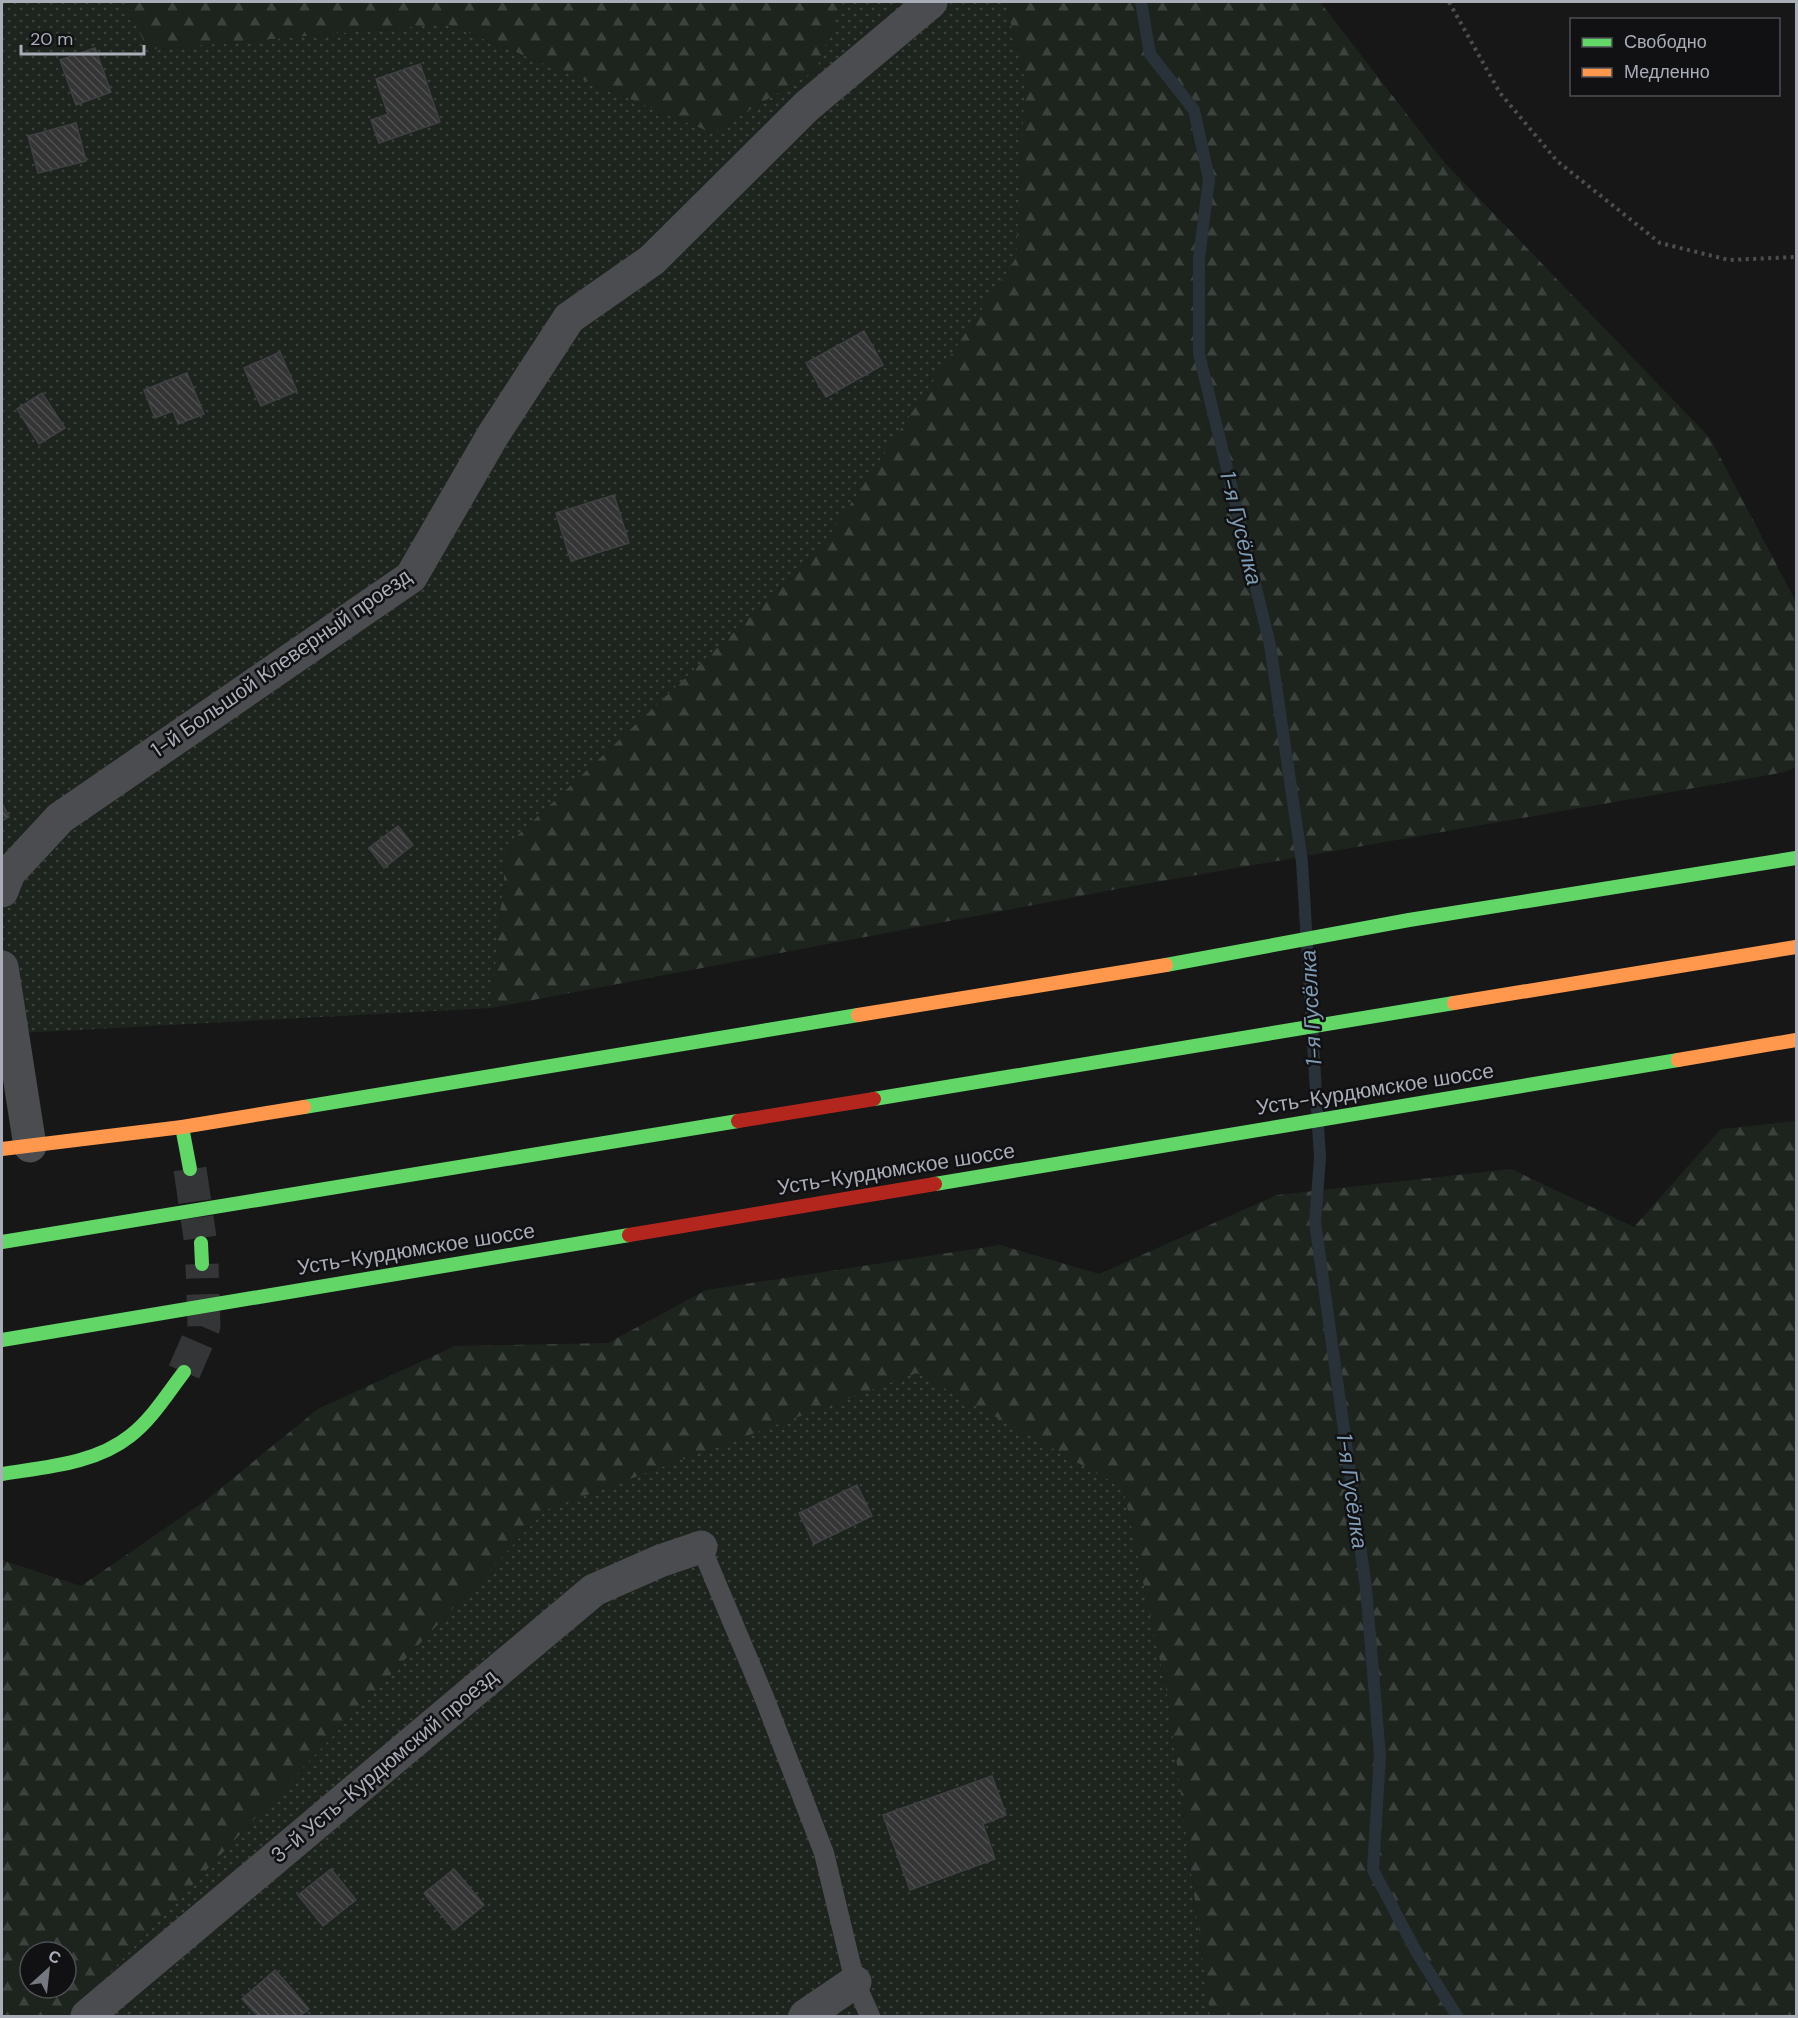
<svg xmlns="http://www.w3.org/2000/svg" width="1798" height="2018" font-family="'DM Sans',sans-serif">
<defs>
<pattern id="forest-firs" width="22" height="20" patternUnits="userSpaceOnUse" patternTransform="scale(1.5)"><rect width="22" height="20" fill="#1d241e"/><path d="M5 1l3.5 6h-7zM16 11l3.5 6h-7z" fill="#3b413d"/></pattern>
<pattern id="garden-dots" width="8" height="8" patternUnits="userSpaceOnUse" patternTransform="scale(1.5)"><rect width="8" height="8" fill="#1d241e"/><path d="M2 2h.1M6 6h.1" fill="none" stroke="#3b413d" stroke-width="1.8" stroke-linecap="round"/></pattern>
<pattern id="building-back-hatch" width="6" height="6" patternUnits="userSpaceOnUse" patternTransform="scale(1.5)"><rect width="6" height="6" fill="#353536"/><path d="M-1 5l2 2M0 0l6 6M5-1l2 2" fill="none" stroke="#4f5051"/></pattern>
</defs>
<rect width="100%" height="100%" fill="#171717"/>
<g fill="url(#forest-firs)" fill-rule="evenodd">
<path d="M125 2H842L816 70 712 133 447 24 147 50Z"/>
<path d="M1005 2H1320L1443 161 1710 438 1796 602V767L1785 772 1128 887 491 1008 507 845 816 555 1025 80Z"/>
<path d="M1796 1121V2016H1210L1168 1699 1123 1489 546 1510 69 2016H2V1560L81 1586 205 1501 318 1409 455 1346 608 1343 706 1290 1000 1245 1099 1274 1277 1195 1511 1169 1634 1227 1721 1129ZM30 1952H66V1988H30Z"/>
</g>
<g fill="url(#garden-dots)">
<path d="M2 2H125L148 50 447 24 712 133 816 70 842 2H1005L1025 80 1016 258 816 555 507 845 491 1008 2 1034Z"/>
<path d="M917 1373 1123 1488 1168 1699 1210 2016H69L546 1510Z"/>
</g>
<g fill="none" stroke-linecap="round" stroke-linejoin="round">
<path stroke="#2a3239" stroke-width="12" d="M1141 2 1150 54 1194 110 1209 179 1199 258V354L1270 645 1302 862 1320 1158 1315 1222 1366 1588 1380 1756 1373 1870 1417 1953 1457 2016"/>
</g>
<g fill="url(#building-back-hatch)" stroke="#3f4043" stroke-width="1.5">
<path d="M95 48 111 92 76 105 60 60Z"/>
<path d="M420 64 440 122 379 143 371 120 388 114 376 79Z"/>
<path d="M76 123 86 161 38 173 28 136Z"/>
<path d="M864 331 883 365 826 397 806 363Z"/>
<path d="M280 352 297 391 261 406 244 368Z"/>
<path d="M187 373 204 414 178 424 173 411 155 418 144 390Z"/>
<path d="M42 393 65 428 39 444 17 409Z"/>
<path d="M614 495 629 543 571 561 556 513Z"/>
<path d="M2 803 9 817 2 821Z"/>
<path d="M398 826 413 845 384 868 369 848Z"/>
<path d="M857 1485 872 1516 814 1544 799 1513Z"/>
<path d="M992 1776 1006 1815 983 1824 995 1859 910 1890 883 1815Z"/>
<path d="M331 1869 356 1900 323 1926 298 1895Z"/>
<path d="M454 1869 484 1905 454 1930 424 1893Z"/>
<path d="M275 1970 309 2009 300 2016H258L242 1999Z"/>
</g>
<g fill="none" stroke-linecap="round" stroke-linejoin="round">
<g stroke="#343537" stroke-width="33" stroke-dasharray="33 16" stroke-linecap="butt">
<path d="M190 1169 200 1238"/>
<path d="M184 1372 204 1326 202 1264"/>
</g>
<path stroke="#4d4e52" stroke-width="4" stroke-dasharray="3 4.5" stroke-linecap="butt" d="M1449 2 1500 93 1557 161 1660 243 1729 260 1796 257"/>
<path stroke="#4b4c50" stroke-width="20" d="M701 1547 764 1697 824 1853 855 1982 870 2016"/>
<g stroke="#4b4c50" stroke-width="33">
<path d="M2 891 9 873 60 818 411 577 493 435 569 318 652 260 807 106 931 2"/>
<path d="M2 967 30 1146"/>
<path d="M87 2016 594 1590 660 1561 701 1547"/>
<path d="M805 2016 855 1982"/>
</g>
<g stroke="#63d668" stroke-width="14">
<path d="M1166 965 1409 920 1796 858"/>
<path d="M874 1099 1454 1003"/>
<path d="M304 1107 858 1015"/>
<path d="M182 1127 190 1169"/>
<path d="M935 1184 1678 1060"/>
<path d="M2 1242 738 1121"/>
<path d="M201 1243 202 1264"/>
<path d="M2 1340 629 1235"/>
<path d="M2 1474C45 1467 95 1464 130 1436 152 1419 167 1394 184 1372"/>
</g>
<g stroke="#ff974d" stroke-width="14">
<path d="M1454 1003 1796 947"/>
<path d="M858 1015 1166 965"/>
<path d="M1678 1060 1796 1040"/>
<path d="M2 1149 182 1127 304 1107"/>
</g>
<g stroke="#b3261e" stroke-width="14">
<path d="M738 1121 874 1099"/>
<path d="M629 1235 935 1184"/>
</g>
</g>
<g text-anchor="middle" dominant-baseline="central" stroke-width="5" stroke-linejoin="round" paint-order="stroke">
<g font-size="21" fill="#a8adb8" stroke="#111113">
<text transform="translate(281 663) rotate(-35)">1-й Большой Клеверный проезд</text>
<text transform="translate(1375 1089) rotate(-9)">Усть-Курдюмское шоссе</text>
<text transform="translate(896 1169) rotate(-9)">Усть-Курдюмское шоссе</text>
<text transform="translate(416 1249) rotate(-9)">Усть-Курдюмское шоссе</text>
<text transform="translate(384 1766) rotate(-40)">3-й Усть-Курдюмский проезд</text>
</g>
<g font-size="22" font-style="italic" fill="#7f9bb3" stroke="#111113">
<text transform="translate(1241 528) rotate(76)">1-я Гусёлка</text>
<text transform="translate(1311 1008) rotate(-93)">1-я Гусёлка</text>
<text transform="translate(1352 1491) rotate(82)">1-я Гусёлка</text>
</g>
</g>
<rect width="1798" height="2018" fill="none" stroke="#a8adb8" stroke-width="6"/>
<rect x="1570" y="18" width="210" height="78" fill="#111113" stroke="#4d4f55" stroke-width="1.5"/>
<rect x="1582" y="38" width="30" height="9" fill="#63d668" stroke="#4d4f55" stroke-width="1.5"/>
<text x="1624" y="48" font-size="18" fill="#a8adb8">Свободно</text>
<rect x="1582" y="68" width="30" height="9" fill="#ff974d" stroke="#4d4f55" stroke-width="1.5"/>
<text x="1624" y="78" font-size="18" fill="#a8adb8">Медленно</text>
<g transform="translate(48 1970) rotate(27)"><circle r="28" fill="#111113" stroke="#4d4f55" stroke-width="1.5"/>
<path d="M0-4.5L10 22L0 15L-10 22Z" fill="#757880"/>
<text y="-9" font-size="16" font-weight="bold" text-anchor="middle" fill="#a8adb8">С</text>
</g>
<path d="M21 45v9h123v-9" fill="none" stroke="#a8adb8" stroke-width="3"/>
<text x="30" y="45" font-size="18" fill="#a8adb8" stroke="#111113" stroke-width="4.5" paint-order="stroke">20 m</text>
</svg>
